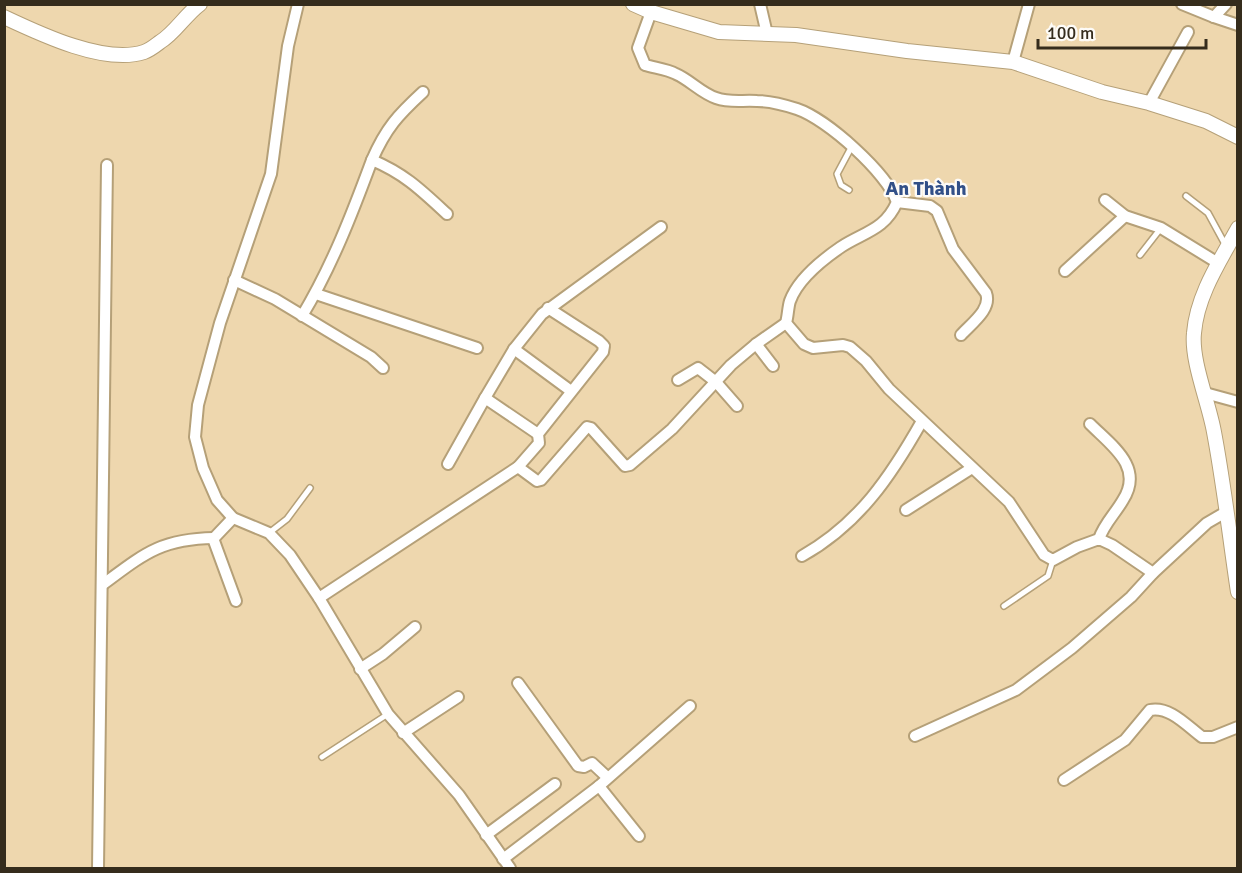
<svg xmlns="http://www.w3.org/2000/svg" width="1242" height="873" font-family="Signika,sans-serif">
<rect width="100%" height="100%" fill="#eed7ae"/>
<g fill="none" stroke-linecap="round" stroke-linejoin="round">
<g stroke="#b5a078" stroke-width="8">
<g id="service">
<path d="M849 190 841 185 837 174 852 146"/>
<path d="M1186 196 1208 213 1226 246"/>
<path d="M1140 255 1161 228"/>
<path d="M269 533 287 519 310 488"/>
<path d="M1004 606 1048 576 1053 560"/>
<path d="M322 757 388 714"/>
</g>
</g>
<g stroke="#b5a078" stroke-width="14">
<g id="minor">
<path d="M298 4 288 46 271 174 220 323 198 405 195 437 203 468 217 500 233 518 269 533 290 555 319 598 388 714 459 795 510 868"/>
<path d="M760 4 767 34"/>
<path d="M1182 4 1214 17"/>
<path d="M1226 4 1214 17 1238 25"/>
<path d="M651 12 638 48 645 65C655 68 667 69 676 74 690 80 701 93 716 98 730 103 742 100 757 101 769 101 785 105 797 109 827 119 887 173 897 202 885 230 864 232 841 247 822 260 798 279 790 301 788 307 788 316 786 323L804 344 813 348 843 345 850 347 866 361 889 389 1009 502 1044 555 1053 560 1077 547 1099 539 1112 545 1153 573"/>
<path d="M1013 62 1029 4"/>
<path d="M1149 103 1188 32"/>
<path d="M372 160C386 128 398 115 423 92"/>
<path d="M1105 200 1125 216 1161 228 1218 263"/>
<path d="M897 202 930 206 937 211 953 249 986 293C992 309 972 323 961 335"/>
<path d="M1065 271 1125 216"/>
<path d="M234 280 275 299 371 357 383 368"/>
<path d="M316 294 477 348"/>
<path d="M302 316C332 266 352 214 372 160 405 174 421 190 447 214"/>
<path d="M756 344 773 366"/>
<path d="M514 349 571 391"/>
<path d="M678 380 698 368 716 382 737 406"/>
<path d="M1205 393 1238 402"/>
<path d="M485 398 514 349 542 314 661 227"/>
<path d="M1090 424C1112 446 1144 467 1123 500 1115 514 1104 524 1099 539"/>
<path d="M448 464 485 398 538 434"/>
<path d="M518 467 539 443 538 434 603 352 604 346 599 341 548 308"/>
<path d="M906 510 972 468"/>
<path d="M233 518 214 538V541L236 601"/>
<path d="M802 556C859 524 891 476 922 421"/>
<path d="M102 585C144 554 160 539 214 538"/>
<path d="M319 598 518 467 537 481 541 480 587 427 591 428 625 466 630 465 672 429 731 365 756 344 786 323"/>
<path d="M360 669 383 654 415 627"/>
<path d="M518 683 578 766 584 767 592 763 607 777"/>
<path d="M403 733 458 697"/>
<path d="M915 736 1016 690 1072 648 1131 597 1153 573 1207 523 1226 512"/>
<path d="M1064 780 1125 740 1150 710C1170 706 1187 726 1202 737H1213L1238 727"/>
<path d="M599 786 639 836"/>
<path d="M486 835 555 784"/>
<path d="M503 859 599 786 690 706"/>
<path d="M98 868 107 165"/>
</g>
</g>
<g stroke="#b5a078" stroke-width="16">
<g id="tertiary">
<path d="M633 4 651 12 719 32 796 35 907 51 1013 62 1102 92 1149 103 1206 121 1238 137"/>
<path d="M4 17C40 34 105 65 144 52 150 50 156 45 160 42 175 33 185 15 200 4"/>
<path d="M1238 228C1220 261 1197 295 1194 333 1191 361 1209 403 1214 432 1224 485 1230 539 1238 592"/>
</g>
</g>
<use href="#service" stroke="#fff" stroke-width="5"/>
<use href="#minor" stroke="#fff" stroke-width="10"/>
<use href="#tertiary" stroke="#fff" stroke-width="14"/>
</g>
<g text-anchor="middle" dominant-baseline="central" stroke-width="4.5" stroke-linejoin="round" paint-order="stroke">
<g font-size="20" font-weight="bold" fill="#325088" stroke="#fdfbf7">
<text x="926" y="188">An Thành</text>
</g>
</g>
<rect width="1242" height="873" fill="none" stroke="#352c1c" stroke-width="12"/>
<path d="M1038 39v9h168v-9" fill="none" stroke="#352c1c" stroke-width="3"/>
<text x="1047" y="39" font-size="18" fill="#352c1c" stroke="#fdfbf7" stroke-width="4.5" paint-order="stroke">100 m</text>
</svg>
